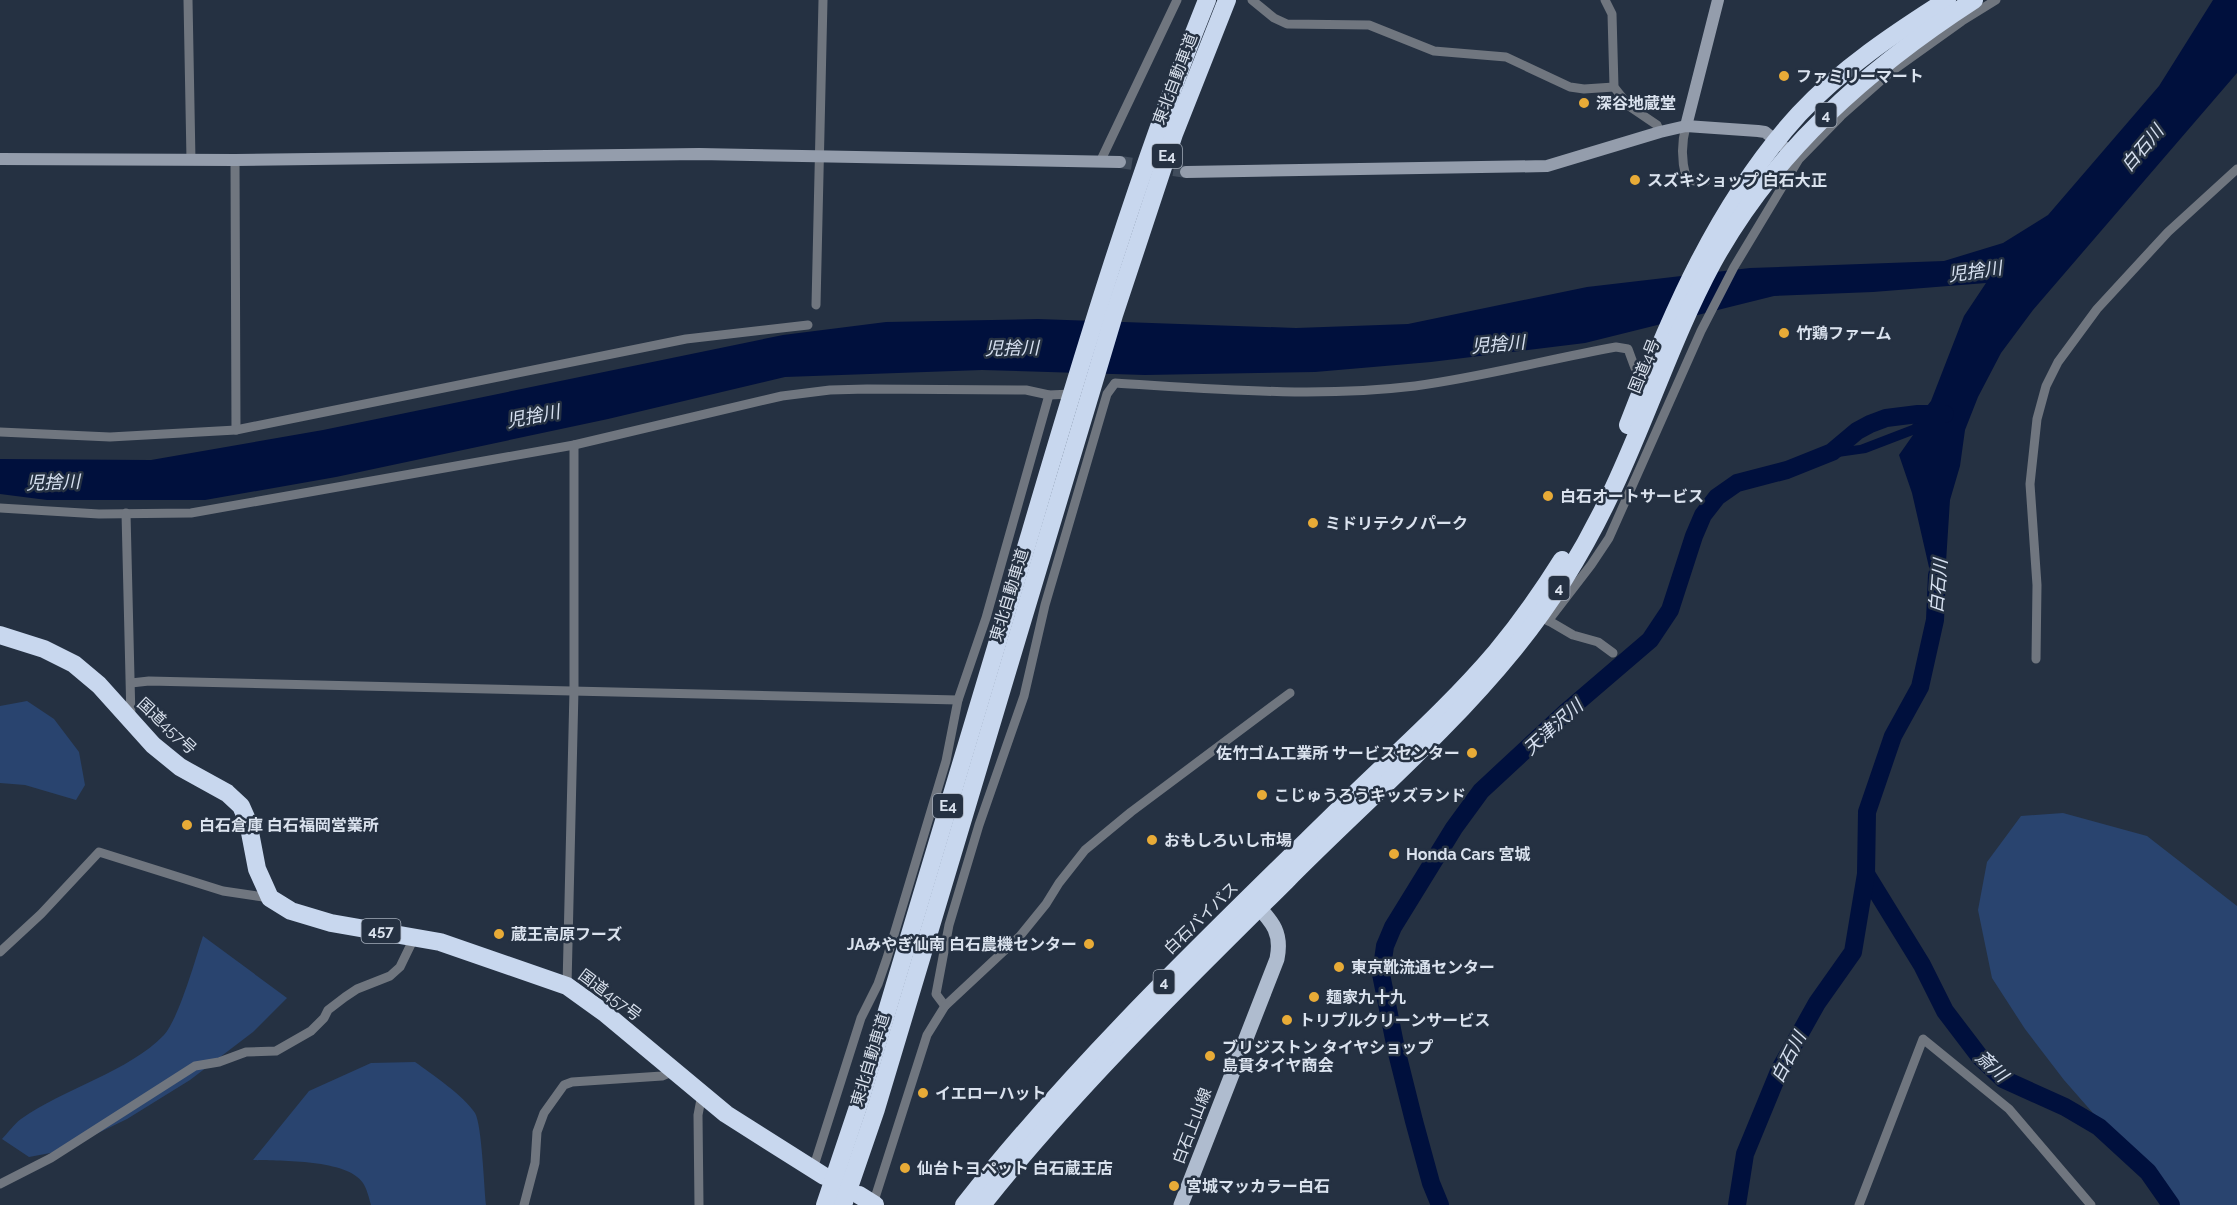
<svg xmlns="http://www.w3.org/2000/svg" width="2237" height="1205" font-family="Raleway,'Noto Sans JP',sans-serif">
<rect width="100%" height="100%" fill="#253142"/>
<g fill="#29446f">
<path d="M27 701 54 719 79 752 85 785 76 800 25 785 0 783V706Z"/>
<path d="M2063 813 2147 836 2237 906V1205H2169L2149 1177 2064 1080 2025 1029 1992 978 1978 910 1987 862 2021 816Z"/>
<path d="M203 936 287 998 253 1032 190 1080 127 1119 61 1151 29 1157 2 1139C8 1133 14 1124 21 1119 63 1089 130 1071 164 1035 179 1018 195 960 203 936Z"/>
<path d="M415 1062C432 1074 464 1096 475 1113 482 1125 484 1188 486 1205H371C369 1198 367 1189 363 1183 347 1159 280 1161 253 1160L309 1091 371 1063Z"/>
</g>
<path fill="#00103d" d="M2213 0H2237V73L2033 310 2001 353 1978 397 1965 430 1960 466 1950 500 1942 624 1912 493 1899 455 1913 435 1866 453 1838 457 1813 464 1818 450 1860 445 1912 425 1931 401 1964 316 1986 283 1873 292 1774 296 1585 343 1431 362 1315 372 1145 375 982 370 785 377 608 419 336 477 205 500H47L0 494V459L151 460 323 430 783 335 886 322 1038 319 1296 328 1408 324 1587 287 1750 268 1944 261 2003 243 2048 215 2159 86Z"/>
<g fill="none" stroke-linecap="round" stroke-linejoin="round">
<g stroke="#00103d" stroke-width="18">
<path d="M1866 874 1922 965 1945 1011 1980 1057 2003 1079 2065 1107 2099 1127 2148 1172 2171 1205"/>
<path d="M1440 1205 1431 1183 1414 1121 1396 1049 1381 974 1385 946 1393 927 1454 828 1481 791 1566 712 1650 640 1670 610 1694 536 1703 515 1717 497 1737 483 1787 470 1832 452 1857 431 1870 424 1886 418 1918 414H1945"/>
<path d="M1737 1205 1745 1154 1780 1069 1817 1003 1853 952 1866 874 1867 812 1893 736 1920 687 1935 620 1937 575"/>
</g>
<path stroke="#404c5c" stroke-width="12" stroke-dasharray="12 6" stroke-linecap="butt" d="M1120 162 1186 172"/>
<g stroke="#70767f" stroke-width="9">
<path d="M188 0 191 160"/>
<path d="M1252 0 1274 18 1287 24 1369 25 1434 51 1506 57 1570 87 1584 89 1614 87"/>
<path d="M1605 0 1612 14 1614 87 1629 106 1657 125 1660 132"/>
<path d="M1686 126C1681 144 1681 159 1686 177L1694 181H1706"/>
<path d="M235 160 236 430"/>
<path d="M1100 162 1177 0"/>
<path d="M816 305 823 0"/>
<path d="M0 432 110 437 236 430 686 339 808 325"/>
<path d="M0 508 99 514 191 513 574 445 782 396 830 390 867 389 1026 390 1049 395 1072 394"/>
<path d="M126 513 131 719"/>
<path d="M1544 618 1573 635 1598 642 1613 653"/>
<path d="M1548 621 1591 565 1609 538 1701 331 1734 267 1799 159 1841 116 1892 71 1962 21 1996 0"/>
<path d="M2036 659 2037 585 2030 484 2037 419 2046 386 2058 362 2097 309 2168 232 2237 169"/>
<path d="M131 683 149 681 958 700"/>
<path d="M0 952 41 914 99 852 223 891 270 898"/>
<path d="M567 986 574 690V445"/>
<path d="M945 1006 936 994 949 925 979 825 1024 696 1045 605 1107 394 1115 383C1214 389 1316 398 1415 386 1483 377 1549 359 1616 347L1628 349 1635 368 1647 375"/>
<path d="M813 1169 861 1018 878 984 887 958 946 761 958 700 986 618 1049 395"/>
<path d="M0 1184 51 1158 195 1066 219 1062 246 1052 276 1051 311 1031 324 1018 328 1010 345 997 357 989 390 976 400 967 415 936"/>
<path d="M873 1204 927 1035 945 1006 1020 936 1046 904 1059 883 1085 850 1131 812 1290 693"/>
<path d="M524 1205 535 1163 537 1132 544 1113 564 1085 572 1082 662 1076 674 1071"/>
<path d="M699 1205 698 1115 702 1094"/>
<path d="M1859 1205 1923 1039 2009 1109 2091 1205"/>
</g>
<g stroke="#949dac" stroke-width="12">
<path d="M1686 126 1718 0"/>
<path d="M0 159 235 160 699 154 1120 162"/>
<path d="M1186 172 1547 166 1660 132 1686 126 1758 131 1765 132 1789 151"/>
</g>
<path stroke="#afbccf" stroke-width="15" d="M1181 1205 1277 959C1283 930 1270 920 1252 900"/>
<g stroke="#c8d7ee" stroke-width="18">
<path d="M1628 425C1671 314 1718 203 1799 114 1841 69 1895 33 1947 0"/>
<path d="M0 635 44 649 74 664 99 685 153 745 180 767 227 793 241 806 248 822 257 869 270 898 291 911 331 923 440 942 567 986 606 1014 726 1114 824 1176"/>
<path d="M859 1195 875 1205"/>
<path d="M825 1205 860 1101C916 912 973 723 1030 534 1083 354 1137 174 1207 0"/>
<path d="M843 1205 876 1109 1114 315 1174 134 1227 0"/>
<path d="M964 1205C1074 1066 1202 943 1329 819 1384 764 1445 712 1496 652 1520 623 1542 592 1562 560"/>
<path d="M982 1205C1074 1089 1181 985 1286 881 1362 804 1446 733 1514 649 1555 599 1587 545 1614 487 1649 412 1674 334 1713 262 1774 151 1869 68 1974 0"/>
</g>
</g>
<g fill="#e8ab37" stroke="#253142" stroke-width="2">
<circle cx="1784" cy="76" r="6"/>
<circle cx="1584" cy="103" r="6"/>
<circle cx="1635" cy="180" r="6"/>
<circle cx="1784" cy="333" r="6"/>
<circle cx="1548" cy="496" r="6"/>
<circle cx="1313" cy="523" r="6"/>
<circle cx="1472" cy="753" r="6"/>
<circle cx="1262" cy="795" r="6"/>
<circle cx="187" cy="825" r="6"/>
<circle cx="1152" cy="840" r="6"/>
<circle cx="1394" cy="854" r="6"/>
<circle cx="499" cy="934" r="6"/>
<circle cx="1089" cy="944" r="6"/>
<circle cx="1339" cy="967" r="6"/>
<circle cx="1314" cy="997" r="6"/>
<circle cx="1287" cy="1020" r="6"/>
<circle cx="1210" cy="1056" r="6"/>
<circle cx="923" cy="1093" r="6"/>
<circle cx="905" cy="1168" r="6"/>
<circle cx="1174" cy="1186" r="6"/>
</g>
<g text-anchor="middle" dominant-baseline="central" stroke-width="5" stroke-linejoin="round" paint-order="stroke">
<g fill="#253142" stroke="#a4adba" stroke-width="1.5">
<rect x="1815.5" y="103" width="21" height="24" rx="4.5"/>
<rect x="1152" y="144" width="30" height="24" rx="4.5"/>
<rect x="1548.5" y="576" width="21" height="24" rx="4.5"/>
<rect x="933" y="794" width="30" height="24" rx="4.5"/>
<rect x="361.5" y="919" width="39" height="24" rx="4.5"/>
<rect x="1153.5" y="970" width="21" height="24" rx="4.5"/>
</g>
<g font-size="15" font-weight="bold" fill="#dae2ee">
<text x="1826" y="115">4</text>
<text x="1167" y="156">E4</text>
<text x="1559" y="588">4</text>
<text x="948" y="806">E4</text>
<text x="381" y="931">457</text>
<text x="1164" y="982">4</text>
</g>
<g font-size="16" font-weight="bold" fill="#dae2ee" stroke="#253142" text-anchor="start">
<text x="1796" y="76">ファミリーマート</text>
<text x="1596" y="103">深谷地蔵堂</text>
<text x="1647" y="180">スズキショップ 白石大正</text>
<text x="1796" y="333">竹鶏ファーム</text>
<text x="1560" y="496">白石オートサービス</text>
<text x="1325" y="523">ミドリテクノパーク</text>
<text x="1460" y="753" text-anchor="end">佐竹ゴム工業所 サービスセンター</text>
<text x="1274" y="795">こじゅうろうキッズランド</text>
<text x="199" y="825">白石倉庫 白石福岡営業所</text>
<text x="1164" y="840">おもしろいし市場</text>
<text x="1406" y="854">Honda Cars 宮城</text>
<text x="511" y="934">蔵王高原フーズ</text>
<text x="1077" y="944" text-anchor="end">JAみやぎ仙南 白石農機センター</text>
<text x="1351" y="967">東京靴流通センター</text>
<text x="1326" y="997">麺家九十九</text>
<text x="1299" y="1020">トリプルクリーンサービス</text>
<text x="1222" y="1047">ブリジストン タイヤショップ<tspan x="1222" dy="18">島貫タイヤ商会</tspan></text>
<text x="935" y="1093">イエローハット</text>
<text x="917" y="1168">仙台トヨペット 白石蔵王店</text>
<text x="1186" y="1186">宮城マッカラー白石</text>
</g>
<g font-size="16" fill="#dae2ee" stroke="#253142">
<text transform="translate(1175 79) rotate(-69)">東北自動車道</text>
<text transform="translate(1644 366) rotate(-68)">国道4号</text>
<text transform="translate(1009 595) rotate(-73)">東北自動車道</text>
<text transform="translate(167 726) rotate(43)">国道457号</text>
<text transform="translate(1201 918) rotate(-44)">白石バイパス</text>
<text transform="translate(610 995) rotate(37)">国道457号</text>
<text transform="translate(870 1060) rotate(-73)">東北自動車道</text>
<text transform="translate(1192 1126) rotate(-69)">白石上山線</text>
</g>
<g font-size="18" font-style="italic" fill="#d7e1f1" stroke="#253142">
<text transform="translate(2142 148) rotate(-50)">白石川</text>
<text transform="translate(1975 271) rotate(-8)">児捨川</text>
<text transform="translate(1498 344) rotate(-5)">児捨川</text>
<text transform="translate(1012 348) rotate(-1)">児捨川</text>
<text transform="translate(533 416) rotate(-11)">児捨川</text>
<text transform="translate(53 482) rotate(-2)">児捨川</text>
<text transform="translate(1938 586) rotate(-85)">白石川</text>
<text transform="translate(1553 727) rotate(-42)">天津沢川</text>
<text transform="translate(1788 1057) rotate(-63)">白石川</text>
<text transform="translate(1992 1066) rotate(43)">斎川</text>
</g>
</g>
</svg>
